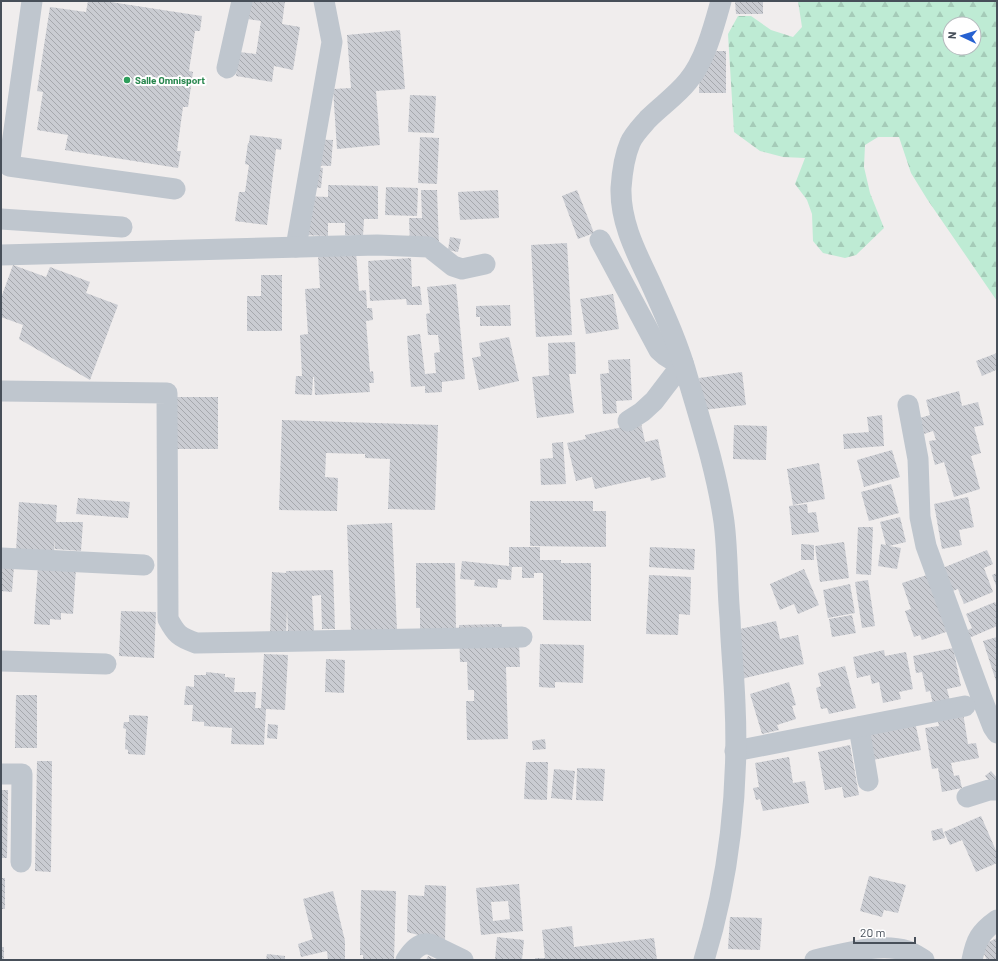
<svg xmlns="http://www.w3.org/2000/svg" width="998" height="961" font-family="Barlow,sans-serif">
<defs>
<pattern id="forest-firs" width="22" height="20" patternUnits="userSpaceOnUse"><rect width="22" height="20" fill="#beebd4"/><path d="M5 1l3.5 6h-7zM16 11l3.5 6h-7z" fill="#a5cbb8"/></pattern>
<pattern id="building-back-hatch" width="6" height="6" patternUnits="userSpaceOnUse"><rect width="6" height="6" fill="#caccd2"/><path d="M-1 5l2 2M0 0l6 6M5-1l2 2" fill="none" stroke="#a6a8ad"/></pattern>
</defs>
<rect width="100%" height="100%" fill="#f0eded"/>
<path fill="url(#forest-firs)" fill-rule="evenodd" d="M798 1H997V301L927 199 911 173 899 137H878L865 145 864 167 870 193 884 228 856 255 845 258 823 253 813 241 812 214 807 200 795 184 805 158 783 157 760 151 734 132 728 34 738 16H751L771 30 793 37 802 27ZM950 24H974V48H950Z"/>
<g fill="url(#building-back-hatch)" fill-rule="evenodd">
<path d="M88 1H104L202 16 200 31H195L189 71 193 72 188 107H183L177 151H181L178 168 65 150 68 135 37 130 43 92 37 91 50 7 86 12Z"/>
<path d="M250 1H285L282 24 300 27 293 70 274 66 272 82 236 76 239 52 256 54 261 21 247 19Z"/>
<path d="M735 1H763V14H736Z"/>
<path d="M400 30 405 89 376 91 380 145 337 149 333 89 351 88 347 35Z"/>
<path d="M700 51H726V93H699Z"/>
<path d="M410 95 436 96 434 133 408 132Z"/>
<path d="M250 135 282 139 281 150 276 149 267 225 235 221 239 192H245L249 165 245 164 248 143H249Z"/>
<path d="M420 137 439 138 437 184 418 183Z"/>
<path d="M306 139 333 140 331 166 305 165Z"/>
<path d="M307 166 323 168 321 188 305 186Z"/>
<path d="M328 185 378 186V219H364L363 236 345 235V223H328V236L302 235V196L328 197Z"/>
<path d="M386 187 418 188 417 216 385 215Z"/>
<path d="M421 190H437L439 246 410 247 409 218H422Z"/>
<path d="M498 190 499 218 460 220 458 192Z"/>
<path d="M577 190 594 233 578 239 562 196Z"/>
<path d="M450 237 461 239 458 252 448 250Z"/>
<path d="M567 243 572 335 536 337 531 245Z"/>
<path d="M356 252 359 291 366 290 367 308H372L373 320 366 321 370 372 373 371 374 383H369L370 392 315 395 314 377H309H313L312 395 295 394 296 376H302L300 335 308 334 305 289 320 288 318 255Z"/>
<path d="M411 258 412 287 420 286 422 305H407L406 299 370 301 368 261Z"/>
<path d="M13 265 46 277 50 267 90 282 86 293 118 305 90 380 19 339 23 325 1 317V298Z"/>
<path d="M261 275H282V331H247V296H261Z"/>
<path d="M456 284 465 379 442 382V392L425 393V386L411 387 407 336 420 334 425 374 436 373 434 353 440 352 438 335H428L426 314 430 313 427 287Z"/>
<path d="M613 294 619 329 586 334 580 299Z"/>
<path d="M510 305 511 326H480V317H476V306Z"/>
<path d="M509 337 519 381 479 390 472 358 481 356 479 343Z"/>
<path d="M575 342 576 374H569L574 413 537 418 532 377 549 375 548 343Z"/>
<path d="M997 353V373L996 370 982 376 976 361Z"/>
<path d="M630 359 632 400 616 401 617 413 603 414 600 374 609 373 608 360Z"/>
<path d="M742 372 746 405 703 410 699 378Z"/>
<path d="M959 391 962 406 978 402 984 425 974 427 981 453 971 456 980 489 954 497 944 462 935 465 929 441 936 440 933 431 924 434 920 418 930 415 926 400Z"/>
<path d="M175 397H218V449H174Z"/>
<path d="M882 415 884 446 844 449 843 434 869 432 867 417Z"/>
<path d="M282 420 438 425 435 510 388 509 390 459 365 458V454L326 453 325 477 338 478 337 511 279 510Z"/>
<path d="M641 423 645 442 658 439 666 477 651 481 650 477 595 489 592 477 576 481 567 443 586 439 585 435Z"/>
<path d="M734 425 767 426 766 460 733 459Z"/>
<path d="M563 442 566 484 541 485 540 459 553 458 552 443Z"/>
<path d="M892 450 900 477 864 487 857 460Z"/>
<path d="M819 463 825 499 793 505 787 469Z"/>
<path d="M891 484 899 513 869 521 861 492Z"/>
<path d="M968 497 974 527 959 530 962 545 942 549 934 504Z"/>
<path d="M78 498 130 502 128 518 76 514Z"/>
<path d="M530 501H593V511H606V547L530 546Z"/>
<path d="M19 502 57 505 56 522H83L81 551 55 549V538L54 554 16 551Z"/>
<path d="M807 504 808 513 816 512 819 532 792 535 789 506Z"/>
<path d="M900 517 906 542 889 546 901 548 897 569 878 566 881 544 886 545 880 522Z"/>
<path d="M392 523 397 630 351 632 347 525Z"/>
<path d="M858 527H873L871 575 856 574Z"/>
<path d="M844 542 849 578 820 582 815 546Z"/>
<path d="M801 544 814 545V560H801Z"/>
<path d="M509 547H540V560H561V563H591V621L543 620V573H534V578H522V567H512L511 580 498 579 497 588 474 586 475 580 460 579 462 561 509 566Z"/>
<path d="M650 547 695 549 694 570 649 567Z"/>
<path d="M987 550 993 564 984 568 993 592 964 604 958 589 950 592 940 569Z"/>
<path d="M416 563H455L456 631H420V608H416Z"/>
<path d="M1 565 14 566 12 592 1 591Z"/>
<path d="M38 566 76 568 73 614 61 613V620L50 619V625L34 624Z"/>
<path d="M804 569 819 605 798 614 794 604 780 610 770 584Z"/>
<path d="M333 570 335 629H322L321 595 312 596 314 631 288 632 287 608 286 636H270L272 572 286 573V571Z"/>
<path d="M997 573V588L992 575Z"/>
<path d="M930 574 949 631 922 640 920 635 914 637 905 611 911 609 902 583Z"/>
<path d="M649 575 691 577 690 615 679 614 678 635 646 634Z"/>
<path d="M868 580 875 626 862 628 855 582Z"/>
<path d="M850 584 855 613 828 618 823 590Z"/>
<path d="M995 602 997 606V626L969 638 966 631 972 628 966 614Z"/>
<path d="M121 611 156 612 154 658 119 656Z"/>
<path d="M852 615 856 633 832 637 829 619Z"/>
<path d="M776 621 780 639 798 635 804 664 737 680 726 632Z"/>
<path d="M502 624V645L519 644 520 667H506L508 739 467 740 466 701H474V690H468L467 662H460L459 625Z"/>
<path d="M997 637V684L983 641Z"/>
<path d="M540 644 584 645 583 683 555 682V688L539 687Z"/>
<path d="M953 648 961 686 947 689 950 701 933 705 930 691 926 692 922 672 916 673 913 656Z"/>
<path d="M884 650 885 656 906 652 913 689 899 692 901 699 883 703 879 682 872 684 870 675 857 678 853 657Z"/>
<path d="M264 654 288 655 285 710 266 709 264 745 231 744 232 728 204 726V722L192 721 193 705H184L186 686 194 687V675H206V672L225 674V677L235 678 234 692H256L255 708H261Z"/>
<path d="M326 659 345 660 344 693 325 692Z"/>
<path d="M845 666 856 708 829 714 827 708 821 709 816 688 821 686 818 673Z"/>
<path d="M789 682 796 705 792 706 796 719 777 725 779 730 762 734 750 694Z"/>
<path d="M16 695H37V748H15Z"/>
<path d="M963 713 968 744 976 743 979 758 951 763 954 776 959 775 962 788 942 792 938 768 932 769 925 728 939 726 937 717Z"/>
<path d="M129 715 148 716 145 755 128 754V750L125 749 126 729 123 728 124 722H129Z"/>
<path d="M915 722 921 750 873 760 868 731Z"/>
<path d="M268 724 278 725 277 739 267 738Z"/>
<path d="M545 739 546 749 533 750 532 741Z"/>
<path d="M850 745 859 795 844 798 842 787 825 790 818 752Z"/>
<path d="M789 757 793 783 805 781 809 803 763 811 760 799 756 800 753 788 759 787 755 763Z"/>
<path d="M37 761H52L51 872 35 871Z"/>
<path d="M526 762H548L547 800 524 799Z"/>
<path d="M577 768 605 769 603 801 576 800Z"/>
<path d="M554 769 575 771 572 800 551 798Z"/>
<path d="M991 771 997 778V786L995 787 985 776Z"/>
<path d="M1 790H8L7 858H1Z"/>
<path d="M981 816 997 853V863L976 872 962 840 950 845 944 832Z"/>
<path d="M942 828 945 838 933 841 931 831Z"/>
<path d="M869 876 906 885 898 913 884 910 882 917 860 911Z"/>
<rect x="1" y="878" width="4" height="31"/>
<path d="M519 884 523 931 481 935 476 888ZM508 901 510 919 493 921 491 902Z"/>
<path d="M425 885 446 886 445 942 407 932 408 895 424 896Z"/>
<path d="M361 890 396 891 394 960H363V955H360Z"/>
<path d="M333 891 345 941V960H328L327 951 301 957 298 944 313 939 303 899Z"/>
<path d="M730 917 762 918 760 950 728 949Z"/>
<path d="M572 926 574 947 654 938 657 960H535V958H545L542 930Z"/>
<path d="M497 937 524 940 522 960H495Z"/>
<path d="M997 938V960H987L980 946Z"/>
<rect x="1" y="947" width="3" height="13"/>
<path d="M267 954 285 956V960H266Z"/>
<path d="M428 956 436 960H426Z"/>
</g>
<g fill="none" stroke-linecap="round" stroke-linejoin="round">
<g stroke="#bfc6ce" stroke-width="21">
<path d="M32 1 9 166 175 189"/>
<path d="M227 68 242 1"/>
<path d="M1 219 122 227"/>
<path d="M600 240 659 350C667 358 673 361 683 363"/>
<path d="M296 247 332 42 324 1"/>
<path d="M1 255 377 245 429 247 453 266 462 269 485 264"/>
<path d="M1 391 167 393 168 619C176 634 179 637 196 643L522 637"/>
<path d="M908 405 918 459 920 517 926 546 982 699 993 727 997 733"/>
<path d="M628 421 642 412 654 401 683 363"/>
<path d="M1 558 144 565"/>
<path d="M1 661 106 664"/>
<path d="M859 727 868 781"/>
<path d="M735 751 965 706"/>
<path d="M1 774H22L21 862"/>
<path d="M967 797 989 790H997"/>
<path d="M406 960C412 951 419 942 430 944L463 960"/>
<path d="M704 960C729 879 739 789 735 704 734 675 731 647 730 618 727 586 728 553 724 522 717 473 702 426 688 379 679 346 665 315 651 284 637 254 620 223 621 188 622 174 624 157 630 143 633 135 642 126 648 119 661 106 677 95 688 81 705 61 714 26 721 1"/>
<path d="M815 960C844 954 878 942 908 951 913 953 919 957 924 960"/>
<path d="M972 960C976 940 980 932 997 920"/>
</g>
</g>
<circle fill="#2e9e5b" stroke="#fff" stroke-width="1.5" cx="127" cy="80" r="4"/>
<g text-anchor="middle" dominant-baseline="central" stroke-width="4" stroke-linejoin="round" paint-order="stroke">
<g font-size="10" font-weight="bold" fill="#27864d" stroke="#fff" text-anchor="start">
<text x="135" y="80">Salle Omnisport</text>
</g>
</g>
<rect width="998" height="961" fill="none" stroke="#474f59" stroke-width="4"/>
<g transform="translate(962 36) rotate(274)"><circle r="19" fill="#ffffff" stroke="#b5b9bd"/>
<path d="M0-3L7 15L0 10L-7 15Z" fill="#2661d1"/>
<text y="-6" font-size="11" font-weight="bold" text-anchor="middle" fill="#474f59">N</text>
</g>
<path d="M854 937v6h61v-6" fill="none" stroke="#474f59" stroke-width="2"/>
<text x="860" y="937" font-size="12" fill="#474f59" stroke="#ffffff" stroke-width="3" paint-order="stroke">20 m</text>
</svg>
